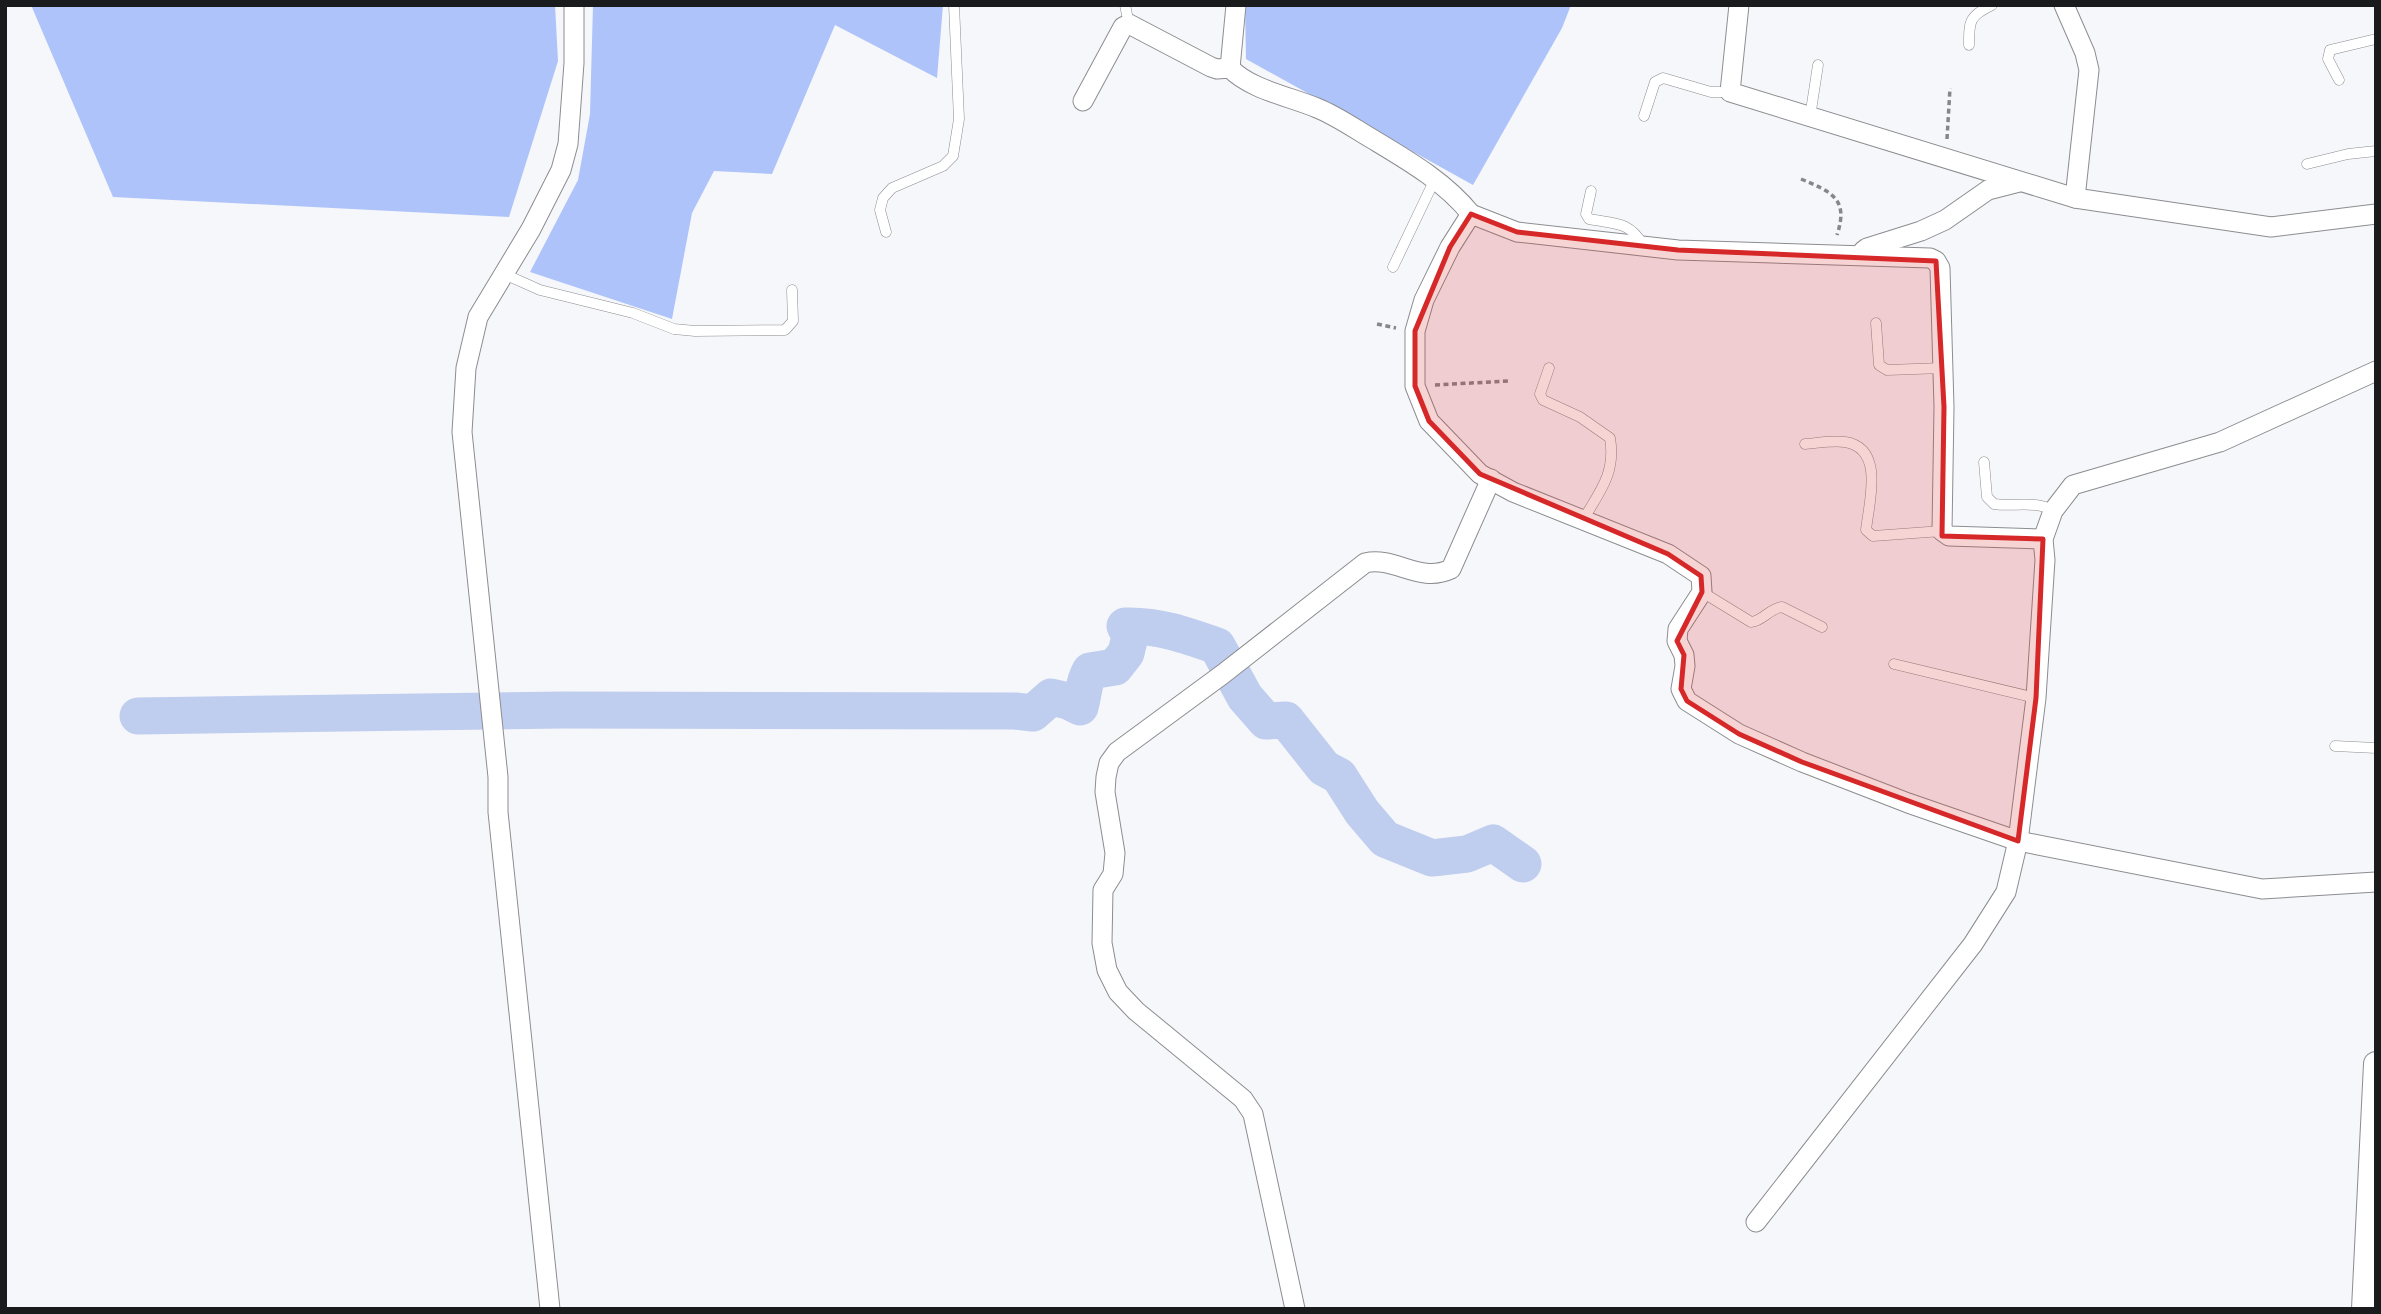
<svg xmlns="http://www.w3.org/2000/svg" width="2381" height="1314" font-family="Montserrat,sans-serif">
<rect width="100%" height="100%" fill="#f6f7fa"/>
<g fill="#aec3f9">
<path d="M31 5H555L558 61 509 217 113 197Z"/>
<path d="M593 5H943L937 78 835 25 772 174 714 171 692 213 672 319 530 272 578 180 590 114Z"/>
<path d="M1245 5H1571L1562 28 1473 185 1246 59Z"/>
</g>
<g fill="none" stroke-linecap="round" stroke-linejoin="round">
<path stroke="#bfcdef" stroke-width="37" d="M138 716 562 710 1015 711 1033 713 1051 697 1068 701 1080 707C1084 694 1083 683 1090 671L1115 667 1126 653 1130 636 1125 626C1158 625 1186 635 1217 646L1245 697 1266 721 1286 720 1324 768 1339 776 1362 812 1385 839 1432 858 1467 854 1493 843 1523 864"/>
<g stroke="#8c8d90" stroke-width="11">
<g id="service">
<path d="M1125 5 1129 24"/>
<path d="M1969 45C1969 21 1969 16 1992 5"/>
<path d="M2339 80 2328 59 2330 50 2376 39"/>
<path d="M1644 116 1655 82 1663 78 1711 92H1730"/>
<path d="M1810 117 1818 65"/>
<path d="M2307 164 2348 154 2376 151"/>
<path d="M1591 191 1586 214 1589 219C1615 224 1629 221 1643 245"/>
<path d="M886 232 880 210 883 198 892 188 943 166 953 156 959 119 954 5"/>
<path d="M1393 267 1435 179"/>
<path d="M504 274 540 290 633 313 674 329 695 331 785 330 793 321 792 290"/>
<path d="M1876 323 1879 365 1887 370 1943 368"/>
<path d="M1549 368 1540 394 1543 400 1580 417 1610 438C1616 473 1600 491 1583 520"/>
<path d="M1805 444C1818 443 1833 440 1845 442 1885 448 1869 502 1866 530L1873 536 1942 531"/>
<path d="M1984 462 1987 497 1994 504C2012 507 2038 500 2053 511"/>
<path d="M1702 592 1751 622C1763 621 1770 608 1782 607L1822 627"/>
<path d="M1894 664 2036 698"/>
<path d="M2335 746 2376 748"/>
</g>
</g>
<g stroke="#8c8d90" stroke-width="21">
<g id="minor">
<path d="M1739 5 1730 92 2075 198 2271 227 2376 214"/>
<path d="M2064 5 2085 53 2089 70 2075 198"/>
<path d="M1230 68 1236 5"/>
<path d="M1083 101 1123 27 1129 24 1211 67 1217 69 1230 68C1249 89 1291 97 1317 108 1337 116 1355 129 1374 140 1409 161 1445 182 1471 214L1450 247 1424 300 1415 331V386L1429 421 1480 474 1513 492 1668 554 1701 576 1702 592 1678 629 1677 641 1684 655 1685 666 1681 689 1687 701 1739 734 1802 762 1908 803 2018 841 2262 889 2376 882"/>
<path d="M1471 214 1517 232 1678 250 1930 258 1936 261 1940 268 1944 407 1942 531 1949 536 2043 539"/>
<path d="M1863 251 1867 248 1921 231 1945 220 1988 190 2019 182"/>
<path d="M1756 1222 1973 944 2006 892 2018 841 2036 698 2045 560 2043 539 2053 511 2073 485 2220 442 2376 371"/>
<path d="M550 1309 498 812V777L462 432 466 368 478 317 531 229 561 170 568 144 574 63V5"/>
<path d="M1295 1309 1253 1114 1243 1099 1136 1011 1118 992 1107 970 1102 943 1103 890 1113 874 1115 853 1105 792 1106 777 1109 763 1117 752 1223 674 1365 563C1396 556 1419 584 1451 569L1491 479"/>
</g>
</g>
<g stroke="#8c8d90" stroke-width="26">
<path id="tertiary" d="M2364 1309 2376 1064"/>
</g>
<g stroke="#868789" stroke-width="3.5" stroke-dasharray="5 3.5" stroke-linecap="butt">
<path d="M1947 139 1950 88"/>
<path d="M1801 179C1832 192 1849 199 1837 235"/>
<path d="M1377 324 1396 328"/>
<path d="M1435 385 1508 381"/>
</g>
<use href="#service" stroke="#fff" stroke-width="10"/>
<use href="#minor" stroke="#fff" stroke-width="19"/>
<use href="#tertiary" stroke="#fff" stroke-width="24"/>
</g>
<path fill="#d62828" fill-opacity="0.2" stroke="#d62828" stroke-width="5" stroke-linejoin="round" d="M1471 214 1517 232 1678 250 1936 261 1944 407 1942 536 2043 539 2036 698 2018 841 1802 762 1739 734 1687 701 1681 689 1684 655 1677 641 1702 592 1701 576 1668 554 1480 474 1429 421 1415 386V331L1450 247Z"/>
<rect width="2381" height="1314" fill="none" stroke="#1a1b1c" stroke-width="14"/>
</svg>
